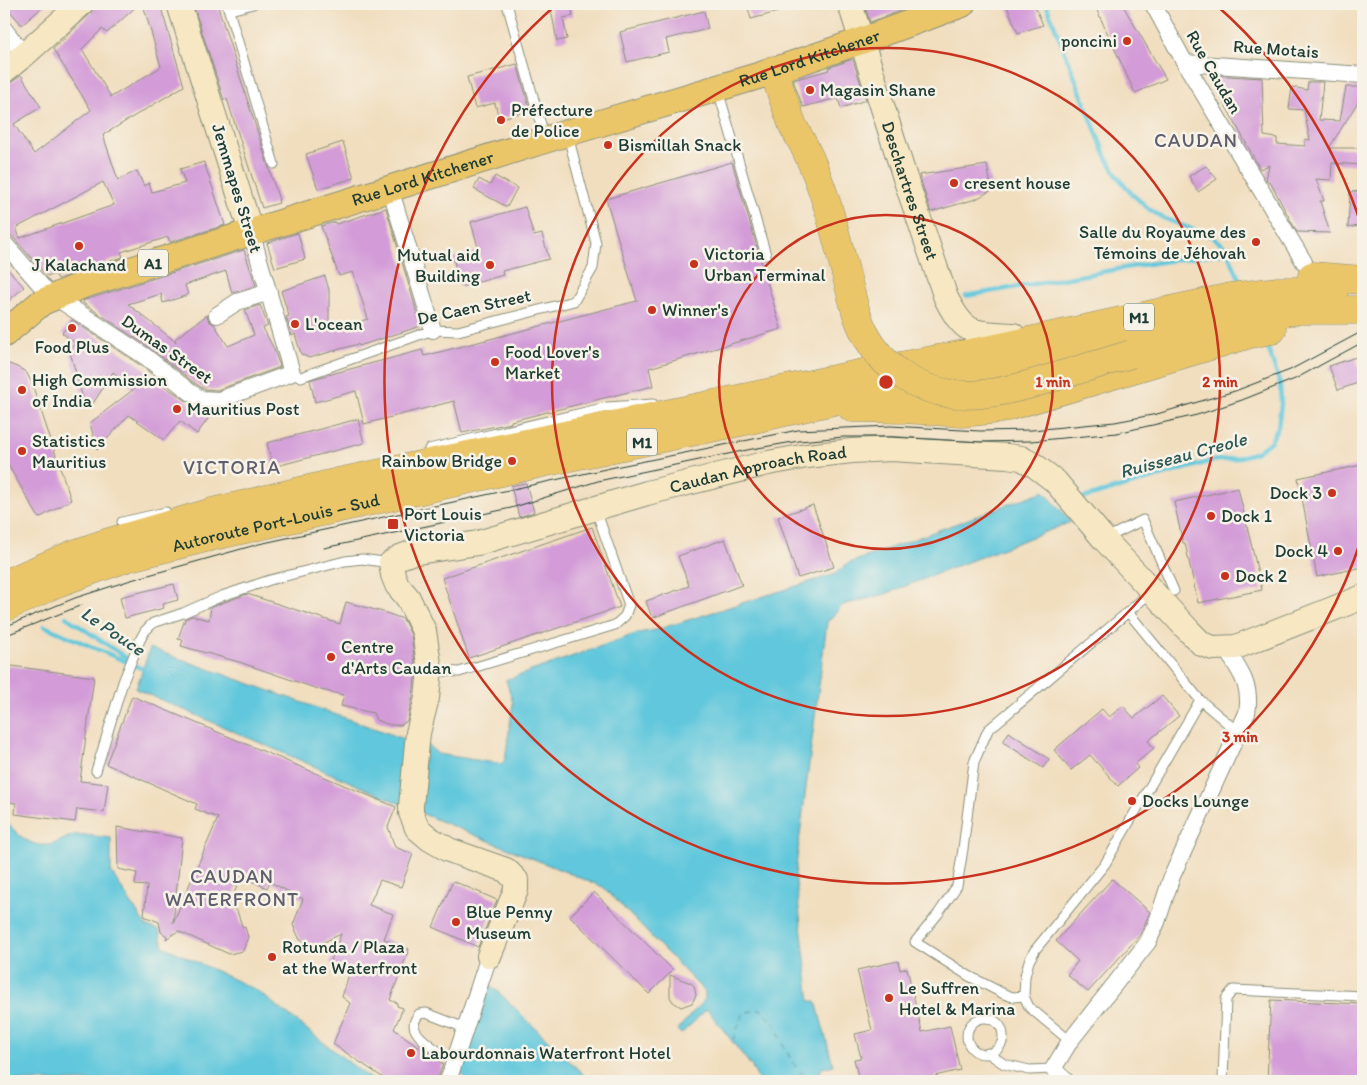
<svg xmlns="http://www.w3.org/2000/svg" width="1367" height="1085" font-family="Itim,sans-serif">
<rect width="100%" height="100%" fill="#f7f3e8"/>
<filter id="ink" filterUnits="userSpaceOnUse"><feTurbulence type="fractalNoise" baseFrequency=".02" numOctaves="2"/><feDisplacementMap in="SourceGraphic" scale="10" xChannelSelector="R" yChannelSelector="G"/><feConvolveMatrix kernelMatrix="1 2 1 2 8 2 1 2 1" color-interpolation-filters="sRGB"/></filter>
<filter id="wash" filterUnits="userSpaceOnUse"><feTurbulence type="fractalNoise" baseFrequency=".0096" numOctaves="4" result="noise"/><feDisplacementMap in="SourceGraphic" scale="20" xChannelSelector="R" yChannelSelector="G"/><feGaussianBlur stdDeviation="1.12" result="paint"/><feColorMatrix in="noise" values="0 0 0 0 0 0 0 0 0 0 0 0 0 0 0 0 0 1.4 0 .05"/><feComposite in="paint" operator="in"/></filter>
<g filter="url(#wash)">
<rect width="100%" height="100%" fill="#f1debf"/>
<g fill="#60c7dc" stroke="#408288">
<path d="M1044 491 1071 522 885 594 843 605 827 622 795 874 810 1001H816L833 1065 820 1069 823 1080 836 1077V1081H759L752 1067 707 1009 681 1034 677 1030 705 999V992L603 887 435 819 136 689 150 648 362 724 410 741 425 743 438 754 501 764 505 760 513 703 506 680 638 633 656 630 835 574 847 564Z"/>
<path d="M4 823 9 824C20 838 34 849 53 844 60 842 68 836 75 835 86 834 100 837 111 838V872L146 926 159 930 163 946 256 990 373 1081H4Z"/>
<path d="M491 985 590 1081H467L458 1068Z"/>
</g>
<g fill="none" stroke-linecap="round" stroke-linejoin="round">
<g stroke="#60c7dc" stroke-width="4.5">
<path d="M1046 4 1104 152 1117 176 1132 194 1149 209 1163 218 1212 237 1221 243 1228 252 1242 286"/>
<path d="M966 296 1147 264 1228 252"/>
<path d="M1080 499 1212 461 1237 458 1257 452 1271 441 1278 427 1281 404 1280 384 1265 339"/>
<path d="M66 617 131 661"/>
<path d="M44 626 143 669"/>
</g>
<path stroke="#2c5956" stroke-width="1" stroke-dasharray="6 5" stroke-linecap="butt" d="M733 1040 743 1013 761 1009 775 1024 785 1049 798 1070 808 1077 823 1074"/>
</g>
<g id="blocks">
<g fill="#d39cd8" fill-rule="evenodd">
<path d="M4 4H46L22 25Z"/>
<path d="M96 4H139L107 33 102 29 82 49 111 97 161 67 143 4H160L184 86 103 135 118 180 137 171 144 186 149 183 152 192 185 183 180 169 204 162 225 225 170 242 168 237 121 252 123 257 78 271 58 279 55 274 49 276 46 275 12 236 4 233V84L12 82 21 75 41 107 14 124 34 154 91 110 53 49 90 14ZM103 182 114 205 20 238 16 228Z"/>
<path d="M193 4H217L279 200H278L279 203 262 208 227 99 224 100Z"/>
<path d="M550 4H571L573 16 563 18 567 39 557 41Z"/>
<path d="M747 4H793V8L751 19Z"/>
<path d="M864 4H919L870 22Z"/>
<path d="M1006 4H1034L1043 25 1018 33Z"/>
<path d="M1094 4H1122L1166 79 1135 93Z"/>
<path d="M704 11 708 29 666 39 669 52 627 62 620 32Z"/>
<path d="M850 60H853L866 100 841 108 838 98 803 107 793 80 829 70 828 68Z"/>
<path d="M517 64 530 110 499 119 495 103 475 108 467 77Z"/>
<path d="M1209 75 1262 78 1264 136 1277 138V144L1305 146V139L1310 140 1304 110 1289 109 1292 87 1307 90 1308 82H1323L1319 120 1340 121 1346 87H1363V94L1329 148H1362L1363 165 1332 163 1331 180 1316 179 1324 201H1320L1330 233 1297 232 1270 182 1266 180 1269 165 1260 169Z"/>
<path d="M343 142 354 178 318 189 306 154Z"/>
<path d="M732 162 781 329 649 368 653 386 511 421V423L462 433 454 401 364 424 356 391 315 402 310 380 316 378 422 350 424 356 637 301 606 199Z"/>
<path d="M987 165 992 190 976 199 931 212 919 175Z"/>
<path d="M1206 166 1217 179 1198 192 1189 176Z"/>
<path d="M495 176 517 188 507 207 474 189 479 179 490 185Z"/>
<path d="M1363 191V225L1348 228 1350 192Z"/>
<path d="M525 207 534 236 542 234 549 259 502 271 503 275 461 287 453 258 479 251 471 222Z"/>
<path d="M386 208 421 326 359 346 358 344 309 358 301 354 295 334 292 336 286 317 289 316 281 291 325 276 329 290V330L368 319 353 272 339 276 321 226 335 222 336 224Z"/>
<path d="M298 233 305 259 275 268 267 243Z"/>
<path d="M244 250 256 286 232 293 226 271 185 285 188 295 163 303 161 294 128 304 176 342 175 339 207 315 209 321 214 324 228 346 254 335 245 310 260 305 268 326 263 328 274 349 280 367 217 390 204 389 196 384 152 349 83 303V301L88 299Z"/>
<path d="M4 265 24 287 4 305Z"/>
<path d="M72 320 140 365 161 381 155 380 210 416 197 434 180 421 164 440 129 415 97 450 90 423 134 389 113 372 92 405 84 402 70 352 75 343 62 333Z"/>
<path d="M1356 357 1363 381 1338 390 1329 366Z"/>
<path d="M4 362 17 367 26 372 31 381 71 500 39 518 4 458Z"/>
<path d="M358 419 364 443 273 467 267 443Z"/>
<path d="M1362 465 1363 473V567L1317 577 1298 478Z"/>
<path d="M526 483 534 512 519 517 511 486Z"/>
<path d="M1238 488 1262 590 1198 603 1185 543H1183L1174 502Z"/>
<path d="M813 505 834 567 798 578 778 517Z"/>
<path d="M592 527 620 607 469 658 442 578Z"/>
<path d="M725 539 742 585 652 618 646 601 689 586 678 556Z"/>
<path d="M174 584 178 600 163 604 164 608 125 618 120 597Z"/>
<path d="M247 594 340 624 346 602 383 612 403 619 411 635 416 670 413 696 407 721 401 725H390L376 720 373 713 341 706 344 695 321 690 239 662 181 646 183 640 178 639 185 619 192 616 209 620 211 607Z"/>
<path d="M4 665 94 677 80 781 108 784 104 812 77 809 75 822 15 814 16 803 4 802Z"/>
<path d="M132 696 396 807 388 827 395 847 413 854 401 887 380 880 369 905 393 914 384 939 409 949 390 1000 397 1003V1006L403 1008 394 1029 443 1064 437 1081H388L333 1044 350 1003 342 997 349 974 335 969 330 962 341 934 315 946 300 940 293 925 303 899 270 882 267 888 241 876 229 906 237 911 242 926 245 927 248 937 243 951 229 954 178 931 166 939 167 936 161 932 159 922 144 916 147 886 135 885 137 873 118 869 117 827 182 838 173 923 218 818 195 809 197 804 106 764Z"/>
<path d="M1162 696 1179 716 1148 741 1154 748 1135 764 1138 768 1118 786 1090 755 1071 770 1054 750 1102 709 1109 717 1123 706 1134 718Z"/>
<path d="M1009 732 1049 759 1043 768 1003 742Z"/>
<path d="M1112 879 1150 912 1140 935 1088 992 1067 975 1078 961 1056 941Z"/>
<path d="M453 881 497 900 478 947 433 927Z"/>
<path d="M594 892 673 970 649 994 570 916Z"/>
<path d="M898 961 900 970 907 968 922 1032 950 1026 960 1070 935 1076 936 1081H859L854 1059 861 1058 855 1034 872 1030 857 970Z"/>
<path d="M670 975 691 983 694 986 696 995 692 1003 681 1007 673 1002 670 997Z"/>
<path d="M1271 1000 1363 1004V1081H1267Z"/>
</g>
</g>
</g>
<g filter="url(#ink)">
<use href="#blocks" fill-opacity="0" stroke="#888e7a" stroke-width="1"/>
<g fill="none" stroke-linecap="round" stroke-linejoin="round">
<g stroke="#888e7a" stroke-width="11">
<g id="lane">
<path d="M227 4 274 164"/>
<path d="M507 4 545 139"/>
<path d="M230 10 253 4"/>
<path d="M718 90 766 255"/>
<path d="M292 373 301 377 433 330 458 331 574 301 593 268 596 243 568 136"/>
<path d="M429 449 607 407 653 404"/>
<path d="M122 522 166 512"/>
<path d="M1104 539 1143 520 1174 591"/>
<path d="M1128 612 1152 591"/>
<path d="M430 670 459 672 615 625 625 616 629 605 596 510"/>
<path d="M96 771 123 682 140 640 145 631 153 623 183 613 222 596 270 580 345 561 362 559 390 563"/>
<path d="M1024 996 1013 997 1004 994 969 976 915 942 938 914 957 886 963 849 974 762 988 730 1128 612 1200 700 1238 732"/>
<circle cx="985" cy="1036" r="18"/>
<path d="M1070 1041 1029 1007 1024 996 1025 976 1029 961 1035 950 1105 864 1200 700"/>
<path d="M988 1053 1004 1064 1029 1070 1053 1069"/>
<path d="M453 1061C443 1054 414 1038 414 1025 414 1020 417 1017 419 1014L426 1013 465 1028"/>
<path d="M1223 1081 1226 999 1233 990 1363 996"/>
</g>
</g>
<g stroke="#888e7a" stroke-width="18">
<g id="street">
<path d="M1153 4 1185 63 1304 262"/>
<path d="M4 29 24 55"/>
<path d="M1185 63 1363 75"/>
<path d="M390 188 433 330"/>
<path d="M4 243 46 291 146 357 190 392 201 399 219 400 292 373 251 232"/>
<path d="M217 315 237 302 269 292"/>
<path d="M448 1081 489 956"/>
<path d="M1066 1081 1053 1069 1070 1041 1148 942 1157 922 1172 876 1247 713C1252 685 1240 671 1225 648"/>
</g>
</g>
<g stroke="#888e7a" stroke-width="26">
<g id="secondary">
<path d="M179 4 251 232"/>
<path id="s1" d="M850 4 905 178 946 298C966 337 973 332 1013 335"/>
<path d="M4 71 24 55 81 4"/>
<path id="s2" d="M489 956 516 890V880L506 870 449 850 430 839 417 828 414 820 411 813V806L418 733 427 698 430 670 424 631 408 598 397 585 393 575 391 563 400 557 411 553 478 543 647 493 768 463 807 456 852 451 891 449 1007 456 1021 458 1034 465 1055 481 1104 539 1190 632 1202 644 1213 648 1236 647 1363 597"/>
</g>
</g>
<g stroke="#888e7a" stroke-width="28">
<g id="primary">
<path id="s3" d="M4 334 42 302 83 285 567 133 758 76 861 41 962 4"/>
</g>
</g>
<g stroke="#888e7a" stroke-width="29">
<g id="highway">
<path d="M773 70 793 126 804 146"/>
<path d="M1312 276 1363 280"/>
<path d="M852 408 904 409 962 413 1000 409 1250 334 1272 330"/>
<path d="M4 584 71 555 106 543 216 511 338 482 868 372 997 348 1231 297 1278 291H1334"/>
<path id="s4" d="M4 608 57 583 126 558 214 536 574 456 750 420 890 388 1037 360 1231 319 1300 310H1363"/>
</g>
</g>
<use href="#lane" stroke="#fff" stroke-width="9"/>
<use href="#street" stroke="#fff" stroke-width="16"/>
<use href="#secondary" stroke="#f7e8c3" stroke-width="24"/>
<use href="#primary" stroke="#ebc669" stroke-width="26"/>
<use href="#highway" stroke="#ebc669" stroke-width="28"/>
<g stroke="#1f3d34" stroke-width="1">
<path d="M324 548 511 508 598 481 752 449 799 441 844 437H891L981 442 1031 441 1117 433 1197 415 1242 400 1295 379 1363 342"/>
<path d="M4 627 75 598 131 580 259 544 615 467 798 430 891 426 980 431 1032 430 1115 422 1157 414 1235 391 1290 370 1363 331"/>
<path d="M4 636 82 605"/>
</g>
<g stroke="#888e7a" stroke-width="29" stroke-linecap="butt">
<path id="highway-bridge" d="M804 146C830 198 840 256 856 312 864 337 878 358 899 373 949 409 1002 393 1055 377 1080 369 1106 362 1131 354"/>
</g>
<use href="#highway-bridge" stroke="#ebc669" stroke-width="28"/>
</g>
</g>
<g fill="none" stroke="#c8321e" stroke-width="2.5">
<circle cx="886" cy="382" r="167"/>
<circle cx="886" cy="382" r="334"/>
<path d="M1362 537A501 501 0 1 1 557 4M1215 4A501 501 0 0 1 1362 227"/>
</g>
<g fill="#c8321e" stroke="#f7f3e8" stroke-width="2">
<circle cx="1127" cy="41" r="5"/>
<circle cx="810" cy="90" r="5"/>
<circle cx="501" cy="120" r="5"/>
<circle cx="608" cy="145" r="5"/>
<circle cx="954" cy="183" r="5"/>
<circle cx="1256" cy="242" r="5"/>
<circle cx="79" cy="246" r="5"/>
<circle cx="694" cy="264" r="5"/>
<circle cx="490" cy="265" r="5"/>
<circle cx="652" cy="310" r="5"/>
<circle cx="295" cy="324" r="5"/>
<circle cx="72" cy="328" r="5"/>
<circle cx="495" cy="362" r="5"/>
<circle cx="22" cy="390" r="5"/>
<circle cx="177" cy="409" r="5"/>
<circle cx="22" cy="451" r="5"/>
<circle cx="512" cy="461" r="5"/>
<circle cx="1332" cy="493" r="5"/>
<circle cx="1211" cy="516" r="5"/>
<rect x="387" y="518" width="12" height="12" rx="2.5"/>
<circle cx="1338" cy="551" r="5"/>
<circle cx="1225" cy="576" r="5"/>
<circle cx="331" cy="657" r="5"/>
<circle cx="1132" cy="801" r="5"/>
<circle cx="456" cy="922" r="5"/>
<circle cx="272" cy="957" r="5"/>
<circle cx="889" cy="998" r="5"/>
<circle cx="411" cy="1053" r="5"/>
</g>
<g text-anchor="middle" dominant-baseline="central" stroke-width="5" stroke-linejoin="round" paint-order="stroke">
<g fill="#f7f3e8" stroke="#60746a" stroke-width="1">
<rect x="138" y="249.5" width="30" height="27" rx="4"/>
<rect x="1124" y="303.5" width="30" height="27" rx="4"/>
<rect x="627" y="428.5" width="30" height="27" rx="4"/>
</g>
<g font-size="16" font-weight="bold" fill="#1f3d34">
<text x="153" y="263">A1</text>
<text x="1139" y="317">M1</text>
<text x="642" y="442">M1</text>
</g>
<g font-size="18" fill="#1f3d34" stroke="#f7f3e8" text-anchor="start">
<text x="1117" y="41" text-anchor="end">poncini</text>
<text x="820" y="90">Magasin Shane</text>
<text x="511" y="110">Préfecture<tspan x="511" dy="21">de Police</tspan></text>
<text x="618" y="145">Bismillah Snack</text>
<text x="964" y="183">cresent house</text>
<text x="1246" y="232" text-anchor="end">Salle du Royaume des<tspan x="1246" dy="21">Témoins de Jéhovah</tspan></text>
<text x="704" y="254">Victoria<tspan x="704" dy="21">Urban Terminal</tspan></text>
<text x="480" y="255" text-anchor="end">Mutual aid<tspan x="480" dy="21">Building</tspan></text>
<text x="79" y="265" text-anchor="middle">J Kalachand</text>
<text x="662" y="310">Winner's</text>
<text x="305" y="324">L'ocean</text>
<text x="72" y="347" text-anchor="middle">Food Plus</text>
<text x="505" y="352">Food Lover's<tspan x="505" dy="21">Market</tspan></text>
<text x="32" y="380">High Commission<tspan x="32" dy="21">of India</tspan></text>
<text x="187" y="409">Mauritius Post</text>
<text x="32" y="441">Statistics<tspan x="32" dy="21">Mauritius</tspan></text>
<text x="502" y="461" text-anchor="end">Rainbow Bridge</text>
<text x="1322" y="493" text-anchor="end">Dock 3</text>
<text x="404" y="514">Port Louis<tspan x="404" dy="21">Victoria</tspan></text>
<text x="1221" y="516">Dock 1</text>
<text x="1328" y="551" text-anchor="end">Dock 4</text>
<text x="1235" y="576">Dock 2</text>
<text x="341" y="647">Centre<tspan x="341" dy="21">d'Arts Caudan</tspan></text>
<text x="1142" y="801">Docks Lounge</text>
<text x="466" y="912">Blue Penny<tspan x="466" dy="21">Museum</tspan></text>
<text x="282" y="947">Rotunda / Plaza<tspan x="282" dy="21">at the Waterfront</tspan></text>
<text x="899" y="988">Le Suffren<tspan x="899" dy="21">Hotel &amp; Marina</tspan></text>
<text x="421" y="1053">Labourdonnais Waterfront Hotel</text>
</g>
<g font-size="18" fill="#1f3d34" stroke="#f7f3e8">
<text transform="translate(1276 49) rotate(4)">Rue Motais</text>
<text stroke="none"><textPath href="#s3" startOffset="855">Rue Lord Kitchener</textPath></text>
<text transform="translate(1214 72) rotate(60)">Rue Caudan</text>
<text stroke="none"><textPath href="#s3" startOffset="450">Rue Lord Kitchener</textPath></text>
<text transform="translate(237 188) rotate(73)">Jemmapes Street</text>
<text stroke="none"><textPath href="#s1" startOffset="196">Deschartres Street</textPath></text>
<text transform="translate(474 307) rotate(-12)">De Caen Street</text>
<text transform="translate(167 349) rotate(35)">Dumas Street</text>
<text stroke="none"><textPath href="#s2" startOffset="852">Caudan Approach Road</textPath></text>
<text stroke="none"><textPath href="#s4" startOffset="286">Autoroute Port-Louis – Sud</textPath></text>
</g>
<g font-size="19" font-style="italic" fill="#2c5956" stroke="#f7f3e8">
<text transform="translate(1183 455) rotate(-15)">Ruisseau Creole</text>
<text transform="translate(113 631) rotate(34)">Le Pouce</text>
</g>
<g font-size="20" letter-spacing="1" fill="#5e5e6d" stroke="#f7f3e8">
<text x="1196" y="140">CAUDAN</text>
<text x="232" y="467">VICTORIA</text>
<text x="232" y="876">CAUDAN<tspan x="232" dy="23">WATERFRONT</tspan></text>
</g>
</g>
<circle cx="886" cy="382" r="8" fill="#c8321e" stroke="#f7f3e8" stroke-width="2.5"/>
<g font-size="15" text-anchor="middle" font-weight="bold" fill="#c8321e" stroke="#f7f3e8" stroke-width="5" stroke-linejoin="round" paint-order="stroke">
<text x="1053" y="387">1 min</text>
<text x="1220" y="387">2 min</text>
<text x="1240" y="742">3 min</text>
</g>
<rect width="1367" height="1085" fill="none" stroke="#f7f3e8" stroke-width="20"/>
</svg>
